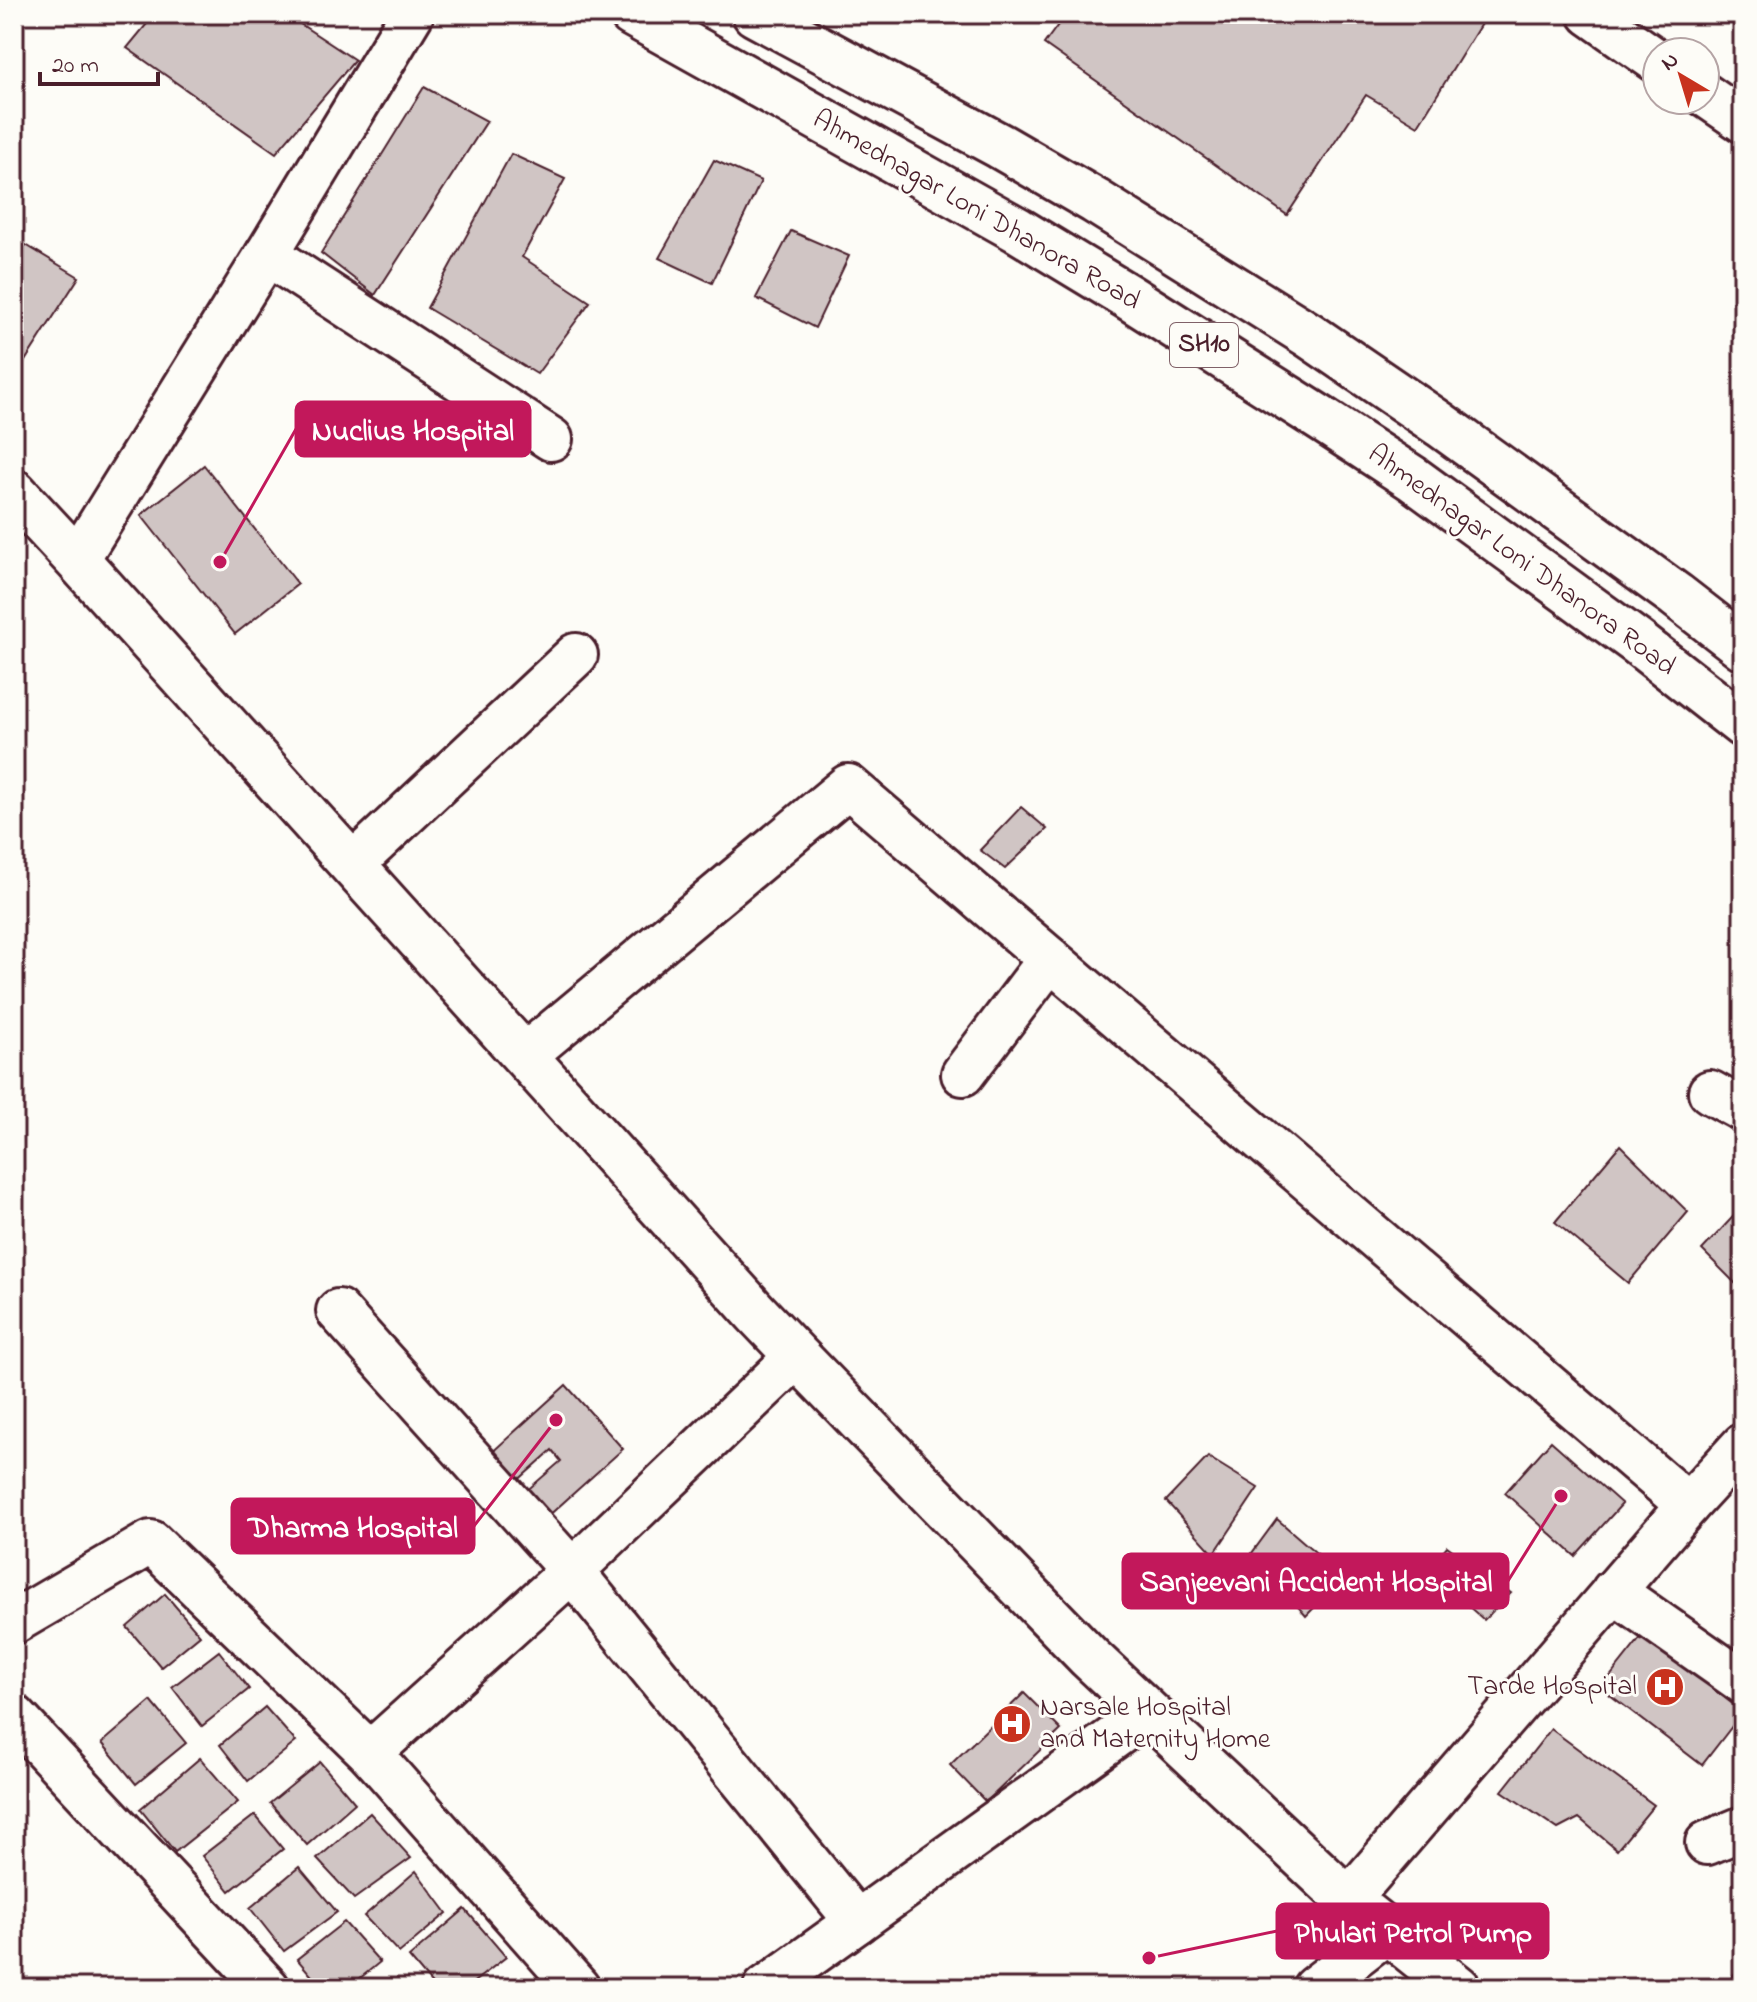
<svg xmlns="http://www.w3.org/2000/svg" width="1757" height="2002" font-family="'Indie Flower',sans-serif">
<rect width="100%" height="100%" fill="#fdfcf7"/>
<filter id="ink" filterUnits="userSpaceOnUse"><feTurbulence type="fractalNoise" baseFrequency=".0125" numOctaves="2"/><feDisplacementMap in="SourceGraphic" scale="16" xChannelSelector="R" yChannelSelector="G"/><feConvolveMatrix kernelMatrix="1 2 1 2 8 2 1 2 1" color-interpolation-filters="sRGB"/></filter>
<g filter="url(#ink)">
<g fill="#d0c5c4" stroke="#4a1f2b" stroke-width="2">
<path d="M155 14H285L355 60 276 153 127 48Z"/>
<path d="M1066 14H1487L1418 126 1366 95 1287 215 1044 44Z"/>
<path d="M424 87 487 121 375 295 321 253Z"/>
<path d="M511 154 565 179 522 257 590 302 537 374 427 308Z"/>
<path d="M714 160 761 181 712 283 659 258Z"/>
<path d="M791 231 849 256 815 328 756 298Z"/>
<path d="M21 242 79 277 23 364 14 358V252Z"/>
<path d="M204 465 298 584 235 634 141 515Z"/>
<path d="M1021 807 1047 829 1005 869 980 850Z"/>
<path d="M1620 1145 1688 1212 1628 1283 1555 1222Z"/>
<path d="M1743 1206V1291L1702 1250Z"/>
<path d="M566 1385 623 1449 546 1518 524 1493 561 1461 552 1450 515 1483 489 1455Z"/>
<path d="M1551 1441 1622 1504 1575 1556 1505 1493Z"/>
<path d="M1208 1457 1258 1488 1214 1554 1166 1501Z"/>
<path d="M1277 1519 1344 1577 1306 1616 1252 1553Z"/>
<path d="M1447 1546 1511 1593 1484 1620 1427 1570Z"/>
<path d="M165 1594 200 1635 161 1667 127 1627Z"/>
<path d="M1643 1635 1743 1712 1702 1765 1601 1688Z"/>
<path d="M219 1651 249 1689 202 1726 172 1687Z"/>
<path d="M1024 1693 1061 1730 986 1802 950 1765Z"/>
<path d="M151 1701 186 1743 136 1784 102 1743Z"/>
<path d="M265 1707 296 1742 248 1781 220 1745Z"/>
<path d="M1551 1729 1654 1805 1617 1850 1579 1818 1558 1829 1502 1791Z"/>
<path d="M200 1758 238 1802 175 1852 140 1809Z"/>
<path d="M320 1762 355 1803 307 1845 270 1803Z"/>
<path d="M370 1813 411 1858 354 1899 317 1859Z"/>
<path d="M255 1815 283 1849 230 1891 202 1856Z"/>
<path d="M299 1867 337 1912 284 1951 250 1908Z"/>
<path d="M416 1871 447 1913 399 1953 364 1916Z"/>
<path d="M465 1909 506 1957 466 1988H435L409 1957Z"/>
<path d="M344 1922 380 1962 348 1988H322L297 1959Z"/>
<path d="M1743 1963V1988H1723Z"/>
</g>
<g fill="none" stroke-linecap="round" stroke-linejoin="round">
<g stroke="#4a1f2b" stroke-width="48">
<g id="minor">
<path d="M1590 14 1657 61"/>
<path d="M1705 95 1743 121"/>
<path d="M267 254 551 439"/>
<path d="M77 560 267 254 412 14"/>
<path d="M352 865 576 655"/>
<path d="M524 1056 848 786 1688 1505"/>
<path d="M963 1074 1050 959"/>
<path d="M1710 1092 1743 1110"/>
<path d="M338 1311 572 1571 857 1922"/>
<path d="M1613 1591 1743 1682"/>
<path d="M14 1622 151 1542 370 1753 578 1988"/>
<path d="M14 1716 268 1988"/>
<path d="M370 1753 572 1571 797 1356"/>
<path d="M1707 1843 1743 1828"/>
<path d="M1348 1900 1688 1505 1743 1445"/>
<path d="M765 1988 1148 1713"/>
<path d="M1314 1988 1388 1931"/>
</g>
</g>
<g stroke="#4a1f2b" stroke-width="50">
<path id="tertiary" d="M14 492 77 560 756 1313 797 1356 1089 1657 1348 1900 1458 1988"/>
</g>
<g stroke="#4a1f2b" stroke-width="50">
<g id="primary">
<path d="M632 14 1018 230 1127 296 1323 420 1412 478 1637 642 1743 725"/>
<path d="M755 14 1000 146 1095 201 1309 335 1441 425 1676 595 1743 647"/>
</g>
</g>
<use href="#minor" stroke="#fdfcf7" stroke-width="42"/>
<use href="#tertiary" stroke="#fdfcf7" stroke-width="44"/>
<use href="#primary" stroke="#fdfcf7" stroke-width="44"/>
</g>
</g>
<defs>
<g id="hospital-disc" transform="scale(2)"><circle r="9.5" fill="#c8321e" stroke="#fdfcf7"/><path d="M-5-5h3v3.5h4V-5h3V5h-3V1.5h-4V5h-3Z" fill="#fff"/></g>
</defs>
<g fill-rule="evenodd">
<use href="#hospital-disc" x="1665" y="1687"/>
<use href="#hospital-disc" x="1012" y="1724"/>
</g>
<g text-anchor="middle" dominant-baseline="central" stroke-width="6" stroke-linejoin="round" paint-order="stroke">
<rect fill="#fdfcf7" stroke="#806168" stroke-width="2" x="1170" y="323" width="68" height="44" rx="6"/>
<g font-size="26" font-weight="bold" fill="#4a1f2b">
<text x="1204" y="345">SH10</text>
</g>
<g font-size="28" fill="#4a1f2b" stroke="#fdfcf7">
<text transform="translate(976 211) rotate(30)">Ahmednagar Loni Dhanora Road</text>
<text transform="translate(1521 561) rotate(36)">Ahmednagar Loni Dhanora Road</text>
</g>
<g font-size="28" fill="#4a1f2b" stroke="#fdfcf7" text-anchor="end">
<text x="1637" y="1687">Tarde Hospital</text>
<text x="1040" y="1708" text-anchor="start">Narsale Hospital<tspan x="1040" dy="32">and Maternity Home</tspan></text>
</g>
</g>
<path fill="none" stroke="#c2185b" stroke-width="3" d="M220 562L296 429M556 1420L474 1526M1561 1496L1508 1581M1149 1958L1277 1931"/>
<g fill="#c2185b" stroke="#fdfcf7" stroke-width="3">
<circle cx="220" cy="562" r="8"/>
<circle cx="556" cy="1420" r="8"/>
<circle cx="1561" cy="1496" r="8"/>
<circle cx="1149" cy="1958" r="8"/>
</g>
<g fill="#c2185b" stroke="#c2185b" stroke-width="3">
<rect x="296" y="402" width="234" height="54" rx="8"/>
<rect x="232" y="1499" width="242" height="54" rx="8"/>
<rect x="1123" y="1554" width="385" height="54" rx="8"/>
<rect x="1277" y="1904" width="271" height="54" rx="8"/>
</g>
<g font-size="30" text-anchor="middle" font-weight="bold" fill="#fff">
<text x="413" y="440">Nuclius Hospital</text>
<text x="353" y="1537">Dharma Hospital</text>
<text x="1316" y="1591">Sanjeevani Accident Hospital</text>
<text x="1413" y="1942">Phulari Petrol Pump</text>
</g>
<rect width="1757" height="2002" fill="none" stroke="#fdfcf7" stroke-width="48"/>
<rect x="24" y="24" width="1709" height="1954" fill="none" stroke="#4a1f2b" stroke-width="3" filter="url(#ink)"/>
<g transform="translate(1681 76) rotate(322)"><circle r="38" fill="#fdfcf7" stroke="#b5a4a5" stroke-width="2"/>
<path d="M0-6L14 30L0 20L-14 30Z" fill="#c8321e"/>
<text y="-12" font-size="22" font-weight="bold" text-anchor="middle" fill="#4a1f2b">N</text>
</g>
<path d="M40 72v12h118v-12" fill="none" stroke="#4a1f2b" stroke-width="4"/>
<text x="52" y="72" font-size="24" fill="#4a1f2b" stroke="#fdfcf7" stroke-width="6" paint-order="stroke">20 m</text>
</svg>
